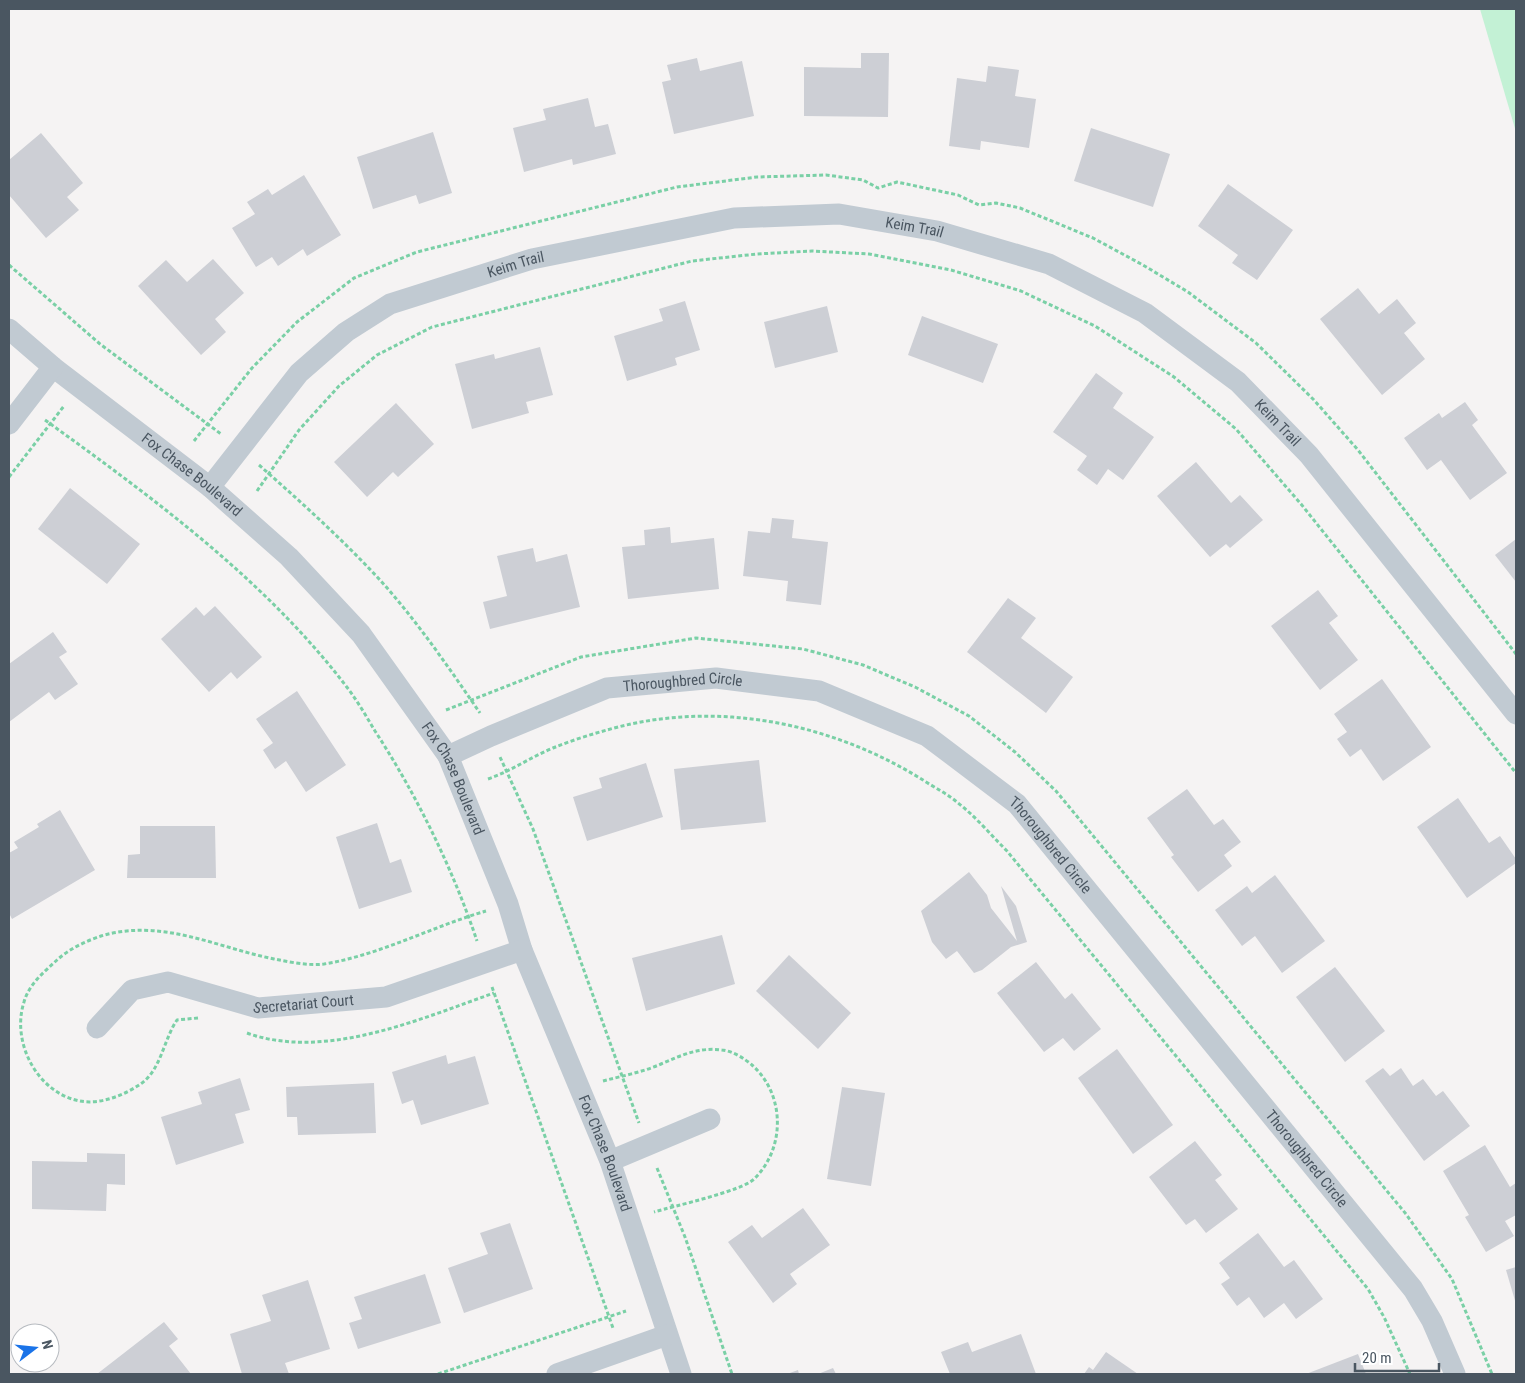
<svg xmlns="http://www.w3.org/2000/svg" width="1525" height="1383" font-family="'Roboto Condensed',sans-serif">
<rect width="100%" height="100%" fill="#f5f3f3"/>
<path fill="#c3f1d5" d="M1480 9H1516V132Z"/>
<g fill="#cdcfd5">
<path d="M861 53H889L888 117 804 116V67L861 68Z"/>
<path d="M697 58 700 71 742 61 754 116 674 134 662 82 671 80 667 65Z"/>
<path d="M988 66 1019 70 1015 96 1036 99 1029 148 981 141 980 150 949 146 957 78 986 82Z"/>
<path d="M588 98 595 127 608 124 616 154 573 165 572 159 524 172 513 128 546 120 543 109Z"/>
<path d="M1091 128 1170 154 1153 207 1074 181Z"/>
<path d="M433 132 452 193 419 204 416 195 373 209 357 157Z"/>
<path d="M41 133 83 183 67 197 79 210 46 238 9 195V160Z"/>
<path d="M304 175 341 235 307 256 303 249 278 266 272 257 256 267 232 228 255 214 247 202 268 189 272 195Z"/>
<path d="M1228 184 1293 230 1257 280 1232 263 1238 255 1198 226Z"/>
<path d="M213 259 244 293 215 319 226 332 201 355 138 286 166 260 187 282Z"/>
<path d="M1358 288 1379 314 1397 299 1416 323 1404 333 1425 359 1382 395 1320 319Z"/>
<path d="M685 301 700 350 675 358 677 365 627 381 614 336 663 321 659 309Z"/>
<path d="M827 306 838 352 775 368 764 322Z"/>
<path d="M922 316 998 344 983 383 908 355Z"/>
<path d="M540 347 553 395 526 402 529 413 472 429 455 364 494 354 495 359Z"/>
<path d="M1096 373 1123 393 1113 408 1154 437 1123 480 1108 469 1097 485 1077 470 1087 456 1053 432Z"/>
<path d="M1465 402 1478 420 1472 425 1507 473 1470 500 1441 460 1427 470 1404 438 1439 413 1442 418Z"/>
<path d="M396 403 434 444 398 477 393 472 367 497 334 462Z"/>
<path d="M1196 462 1231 503 1240 495 1263 520 1230 548 1226 544 1210 557 1157 496Z"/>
<path d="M70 488 140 544 107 584 38 529Z"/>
<path d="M772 518 794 520 792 538 828 542 821 605 786 601 788 581 743 576 748 531 770 533Z"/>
<path d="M670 527 671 543 714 538 719 589 628 599 622 547 645 545 644 530Z"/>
<path d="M1516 539V582L1495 555Z"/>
<path d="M533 548 536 562 567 554 580 607 490 629 483 602 507 596 497 556Z"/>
<path d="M1318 590 1338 616 1329 623 1358 660 1320 690 1271 626Z"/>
<path d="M1008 598 1036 618 1021 638 1073 677 1046 713 967 652Z"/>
<path d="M215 606 262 657 237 679 231 672 209 692 161 639 196 607 204 616Z"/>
<path d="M53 632 67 652 59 657 78 684 55 700 49 692 9 722V664Z"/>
<path d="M1382 679 1431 747 1383 781 1361 749 1350 757 1337 739 1347 732 1334 714Z"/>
<path d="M297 691 346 765 306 792 286 761 275 769 263 750 273 743 256 719Z"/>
<path d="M759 760 766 822 681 830 674 769Z"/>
<path d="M646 763 663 817 587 841 573 797 602 788 599 778Z"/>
<path d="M1187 789 1214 825 1223 819 1241 842 1224 855 1232 866 1198 892 1171 857 1174 855 1147 818Z"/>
<path d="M1458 798 1489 843 1500 836 1516 859V863L1467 898 1417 827Z"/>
<path d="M60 810 95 870 12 919 9 913V853L18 848 14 842 39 827 37 824Z"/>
<path d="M377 823 390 863 401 859 412 892 359 909 336 837Z"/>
<path d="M140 826H215L216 878H127L128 855 140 854Z"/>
<path d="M969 872 987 895 991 908 1017 941 1001 886 1016 906 1027 942 1011 947 982 970 974 973 957 951 946 959 932 942 921 911Z"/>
<path d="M1275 875 1325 941 1282 973 1255 936 1242 946 1215 910 1247 886 1252 893Z"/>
<path d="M722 935 735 984 646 1011 632 958Z"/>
<path d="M789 955 851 1013 818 1049 756 991Z"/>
<path d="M1036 962 1065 999 1072 993 1101 1029 1074 1051 1063 1038 1044 1052 997 993Z"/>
<path d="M1335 967 1385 1031 1345 1062 1296 997Z"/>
<path d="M1117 1049 1173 1125 1133 1154 1078 1078Z"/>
<path d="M446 1055 448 1064 475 1056 489 1104 421 1125 413 1100 402 1104 392 1072Z"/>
<path d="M1383 1068 1390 1076 1401 1068 1413 1086 1423 1079 1436 1096 1443 1091 1470 1126 1424 1161 1365 1081Z"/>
<path d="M240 1078 250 1110 235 1114 244 1143 176 1165 161 1117 202 1104 198 1092Z"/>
<path d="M374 1083 376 1133 298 1135 297 1117H287L286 1087Z"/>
<path d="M842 1087 885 1093 871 1186 827 1179Z"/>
<path d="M1195 1141 1222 1175 1215 1180 1238 1209 1206 1233 1195 1219 1186 1225 1149 1177Z"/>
<path d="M1485 1145 1510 1187 1516 1183V1215L1505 1221 1514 1236 1486 1252 1465 1217 1469 1215 1443 1171Z"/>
<path d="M87 1153 125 1154V1185L107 1184 106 1211 32 1209V1161L87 1162Z"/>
<path d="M803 1208 830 1245 790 1274 797 1284 773 1303 728 1242 752 1225 762 1238Z"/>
<path d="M510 1223 533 1289 464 1313 448 1268 488 1254 480 1233Z"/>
<path d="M1258 1233 1284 1267 1294 1260 1323 1299 1296 1319 1284 1303 1264 1318 1249 1297 1237 1306 1221 1284 1230 1278 1219 1263Z"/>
<path d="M1516 1267V1304L1506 1270Z"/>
<path d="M425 1274 441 1323 358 1349 349 1323 362 1319 354 1297Z"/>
<path d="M308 1280 330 1349 285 1363 289 1374H242L230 1334 271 1321 262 1295Z"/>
<path d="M164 1322 178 1339 169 1346 191 1374H97Z"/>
<path d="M1021 1334 1036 1374H950L941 1352 968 1342 972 1352Z"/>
<path d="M1106 1352 1138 1374H1084L1089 1367 1093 1370Z"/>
<path d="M1358 1354 1366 1374H1306Z"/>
<path d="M833 1368 836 1374H818Z"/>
<path d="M798 1370 799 1374H787Z"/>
</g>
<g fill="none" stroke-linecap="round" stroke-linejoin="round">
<g stroke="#7ad0a6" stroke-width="3" stroke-dasharray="4 2.5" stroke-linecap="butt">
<path d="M9 265 100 344 221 434"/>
<path d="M45 420C153 498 264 579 346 686 357 700 366 716 375 731 416 794 453 869 477 941"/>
<path d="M194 441 252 368 297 322 354 278 417 252 677 187 757 177 826 175 863 180 878 188 897 182 958 195 979 205 996 203 1020 208 1093 238 1143 265 1188 292 1256 343 1314 400 1358 450 1516 654"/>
<path d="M259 465C301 502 342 539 380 580 417 621 449 668 480 713"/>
<path d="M9 477 64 406"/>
<path d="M257 491 299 430 339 386 377 355 432 327 692 261 757 254 812 251 869 254 951 270 1021 291 1095 326 1174 377 1236 429 1301 504 1516 773"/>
<path d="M446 710 581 657 696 638 803 649 863 665 915 687 969 716 1015 752 1056 791 1406 1214 1452 1279 1492 1374"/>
<path d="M500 757 533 829 639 1123"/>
<path d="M488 779C511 771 531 757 553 748 570 741 589 735 607 730 714 699 830 722 923 780 935 788 948 794 958 803 976 817 991 835 1007 851L1368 1289 1384 1317 1410 1374"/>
<path d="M492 987 613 1328"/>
<path d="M198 1018 177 1020C164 1039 161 1069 142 1083 125 1095 100 1105 80 1101 37 1093 11 1042 24 1002 29 984 44 972 57 960 69 949 86 941 101 936 162 918 215 947 274 959 290 962 308 966 324 964 380 955 431 927 486 911"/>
<path d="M247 1033C325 1061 420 1019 494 993"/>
<path d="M603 1081C622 1076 643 1072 661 1064 682 1055 699 1047 722 1050 733 1051 745 1059 752 1065 785 1094 786 1148 754 1179 742 1191 674 1206 654 1212"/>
<path d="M657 1168 685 1237 732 1374"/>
<path d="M438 1374 626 1311"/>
</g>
<g stroke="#c1cad2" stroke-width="21">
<path id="s1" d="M9 329 53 367 210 487 289 557 361 634 448 756 508 904 522 950 610 1161 681 1374"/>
<path d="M9 424 53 367"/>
<path id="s2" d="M210 487 299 373 346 332 390 304 532 259 734 218 839 214 937 231 1049 264 1145 313 1238 382 1309 455 1516 714"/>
<path id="s3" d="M448 756 491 736 607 688 716 678 819 691 927 736 1017 804 1413 1289 1432 1321 1455 1374"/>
<path id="s4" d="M97 1028 132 990 168 982 258 1008 386 997 522 950"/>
<path d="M610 1161 710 1119"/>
<path d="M557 1374 667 1335"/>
</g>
</g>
<g text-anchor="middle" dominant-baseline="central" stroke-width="4" stroke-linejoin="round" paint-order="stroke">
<g font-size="15" fill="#4a5661" stroke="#fff">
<text stroke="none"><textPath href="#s2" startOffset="796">Keim Trail</textPath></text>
<text stroke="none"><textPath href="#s2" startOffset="391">Keim Trail</textPath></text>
<text stroke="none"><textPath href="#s2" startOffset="1216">Keim Trail</textPath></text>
<text stroke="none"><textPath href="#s1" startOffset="234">Fox Chase Boulevard</textPath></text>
<text stroke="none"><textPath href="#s3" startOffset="249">Thoroughbred Circle</textPath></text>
<text stroke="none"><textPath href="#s1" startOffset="639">Fox Chase Boulevard</textPath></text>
<text stroke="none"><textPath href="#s3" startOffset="669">Thoroughbred Circle</textPath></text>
<text stroke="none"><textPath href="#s4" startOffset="228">Secretariat Court</textPath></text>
<text stroke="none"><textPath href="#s1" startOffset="1044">Fox Chase Boulevard</textPath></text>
<text stroke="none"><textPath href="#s3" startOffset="1074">Thoroughbred Circle</textPath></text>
</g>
</g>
<rect width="1525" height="1383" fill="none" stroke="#4a5661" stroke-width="20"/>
<g transform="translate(35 1348) rotate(74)"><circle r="24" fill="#ffffff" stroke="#b7bbc0"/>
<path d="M0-4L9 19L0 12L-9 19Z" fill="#1a73e8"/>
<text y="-8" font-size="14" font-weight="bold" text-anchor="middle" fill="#4a5661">N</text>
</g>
<path d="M1355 1363v8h84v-8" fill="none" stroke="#4a5661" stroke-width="2.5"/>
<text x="1362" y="1363" font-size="15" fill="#4a5661" stroke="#ffffff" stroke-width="4" paint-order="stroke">20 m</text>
</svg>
